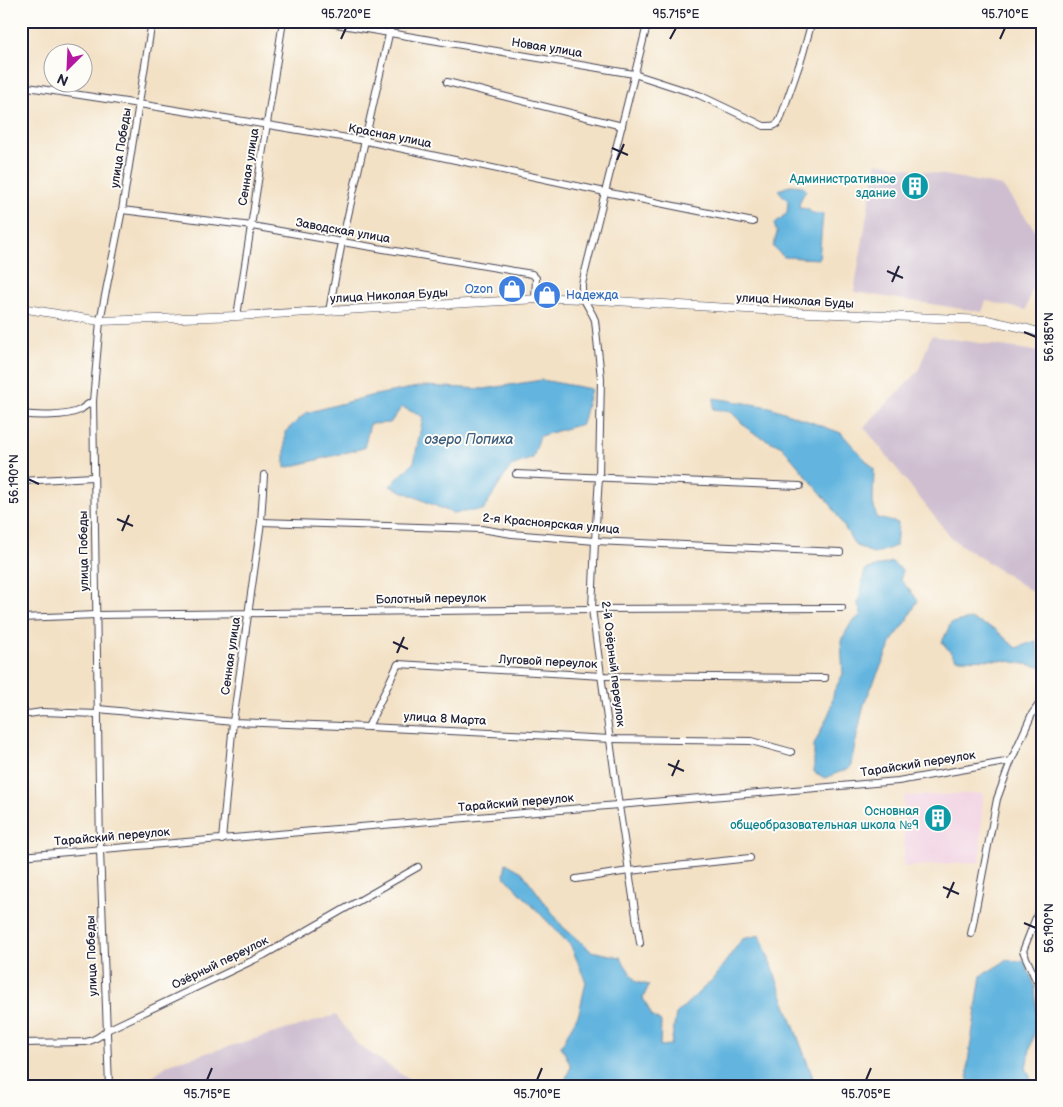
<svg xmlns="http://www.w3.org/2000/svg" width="1063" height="1107" font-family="'Balsamiq Sans',sans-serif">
<rect width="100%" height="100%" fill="#fdfcf7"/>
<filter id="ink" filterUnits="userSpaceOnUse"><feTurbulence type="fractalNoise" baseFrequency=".02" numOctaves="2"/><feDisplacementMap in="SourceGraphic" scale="10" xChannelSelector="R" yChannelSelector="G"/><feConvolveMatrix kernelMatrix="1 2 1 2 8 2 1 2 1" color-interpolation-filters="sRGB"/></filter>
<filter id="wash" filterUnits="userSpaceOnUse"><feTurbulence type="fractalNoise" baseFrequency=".0096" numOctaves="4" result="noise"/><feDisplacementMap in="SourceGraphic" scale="20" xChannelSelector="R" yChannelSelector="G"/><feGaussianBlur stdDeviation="1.12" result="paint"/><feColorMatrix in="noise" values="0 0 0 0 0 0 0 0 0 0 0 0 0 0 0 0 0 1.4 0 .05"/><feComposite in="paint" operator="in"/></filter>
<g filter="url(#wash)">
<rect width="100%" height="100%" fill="#f3e1c5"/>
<path fill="#f1d0e2" d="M983 793 980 862 904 867V796Z"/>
<g fill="#cebed0">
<path d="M876 162 1002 186 1042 239V250L1026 310 986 301 982 312 854 292Z"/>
<path d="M931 336 1042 352V598L952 539 864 427 918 372Z"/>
<path d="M336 1015 357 1044 418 1086H153L151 1077 169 1064Z"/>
</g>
<g fill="#64b5df" stroke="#436c8d">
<path d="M792 185 803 186 806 190 800 201 799 208 808 209 812 213 823 214 819 259 784 257 773 247 777 233 774 224 787 213 788 201 778 190Z"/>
<path d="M542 380 591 389 582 424 540 436 533 458 511 466 483 510 452 513 390 486 414 462 423 417 402 407 390 423 370 424 364 448 285 468V432L306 413 370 396 423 386 484 389Z"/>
<path d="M714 398 770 407 841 433 874 469 873 503 877 518 898 523 896 546 874 554 855 545 831 505 782 447 751 432 731 412 713 409Z"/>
<path d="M892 562 903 571 900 579 918 600 905 624 893 639 864 704 850 768 825 778 814 772V745L830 711 834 691 843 674 841 641 851 623 861 615 858 604 865 570Z"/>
<path d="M970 619 995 629 1016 648 1036 641 1041 667 1002 660 956 659 942 642 951 623Z"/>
<path d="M506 863 522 872 563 927 591 951 620 957 636 982 649 985 643 998 652 1016 661 1022 660 1046 671 1045 676 1014 713 979 742 939 760 935 816 1086H563L571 1066 561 1046 579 1013 586 982 571 946 504 876Z"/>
<path d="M1007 960 1024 961 1035 986 1037 1020 1026 1067 1032 1082 1028 1086H968V1062L981 976Z"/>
</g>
</g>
<g filter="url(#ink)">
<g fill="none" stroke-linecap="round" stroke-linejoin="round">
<g stroke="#413f50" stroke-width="8">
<g id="minor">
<path d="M318 21 634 74 699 95 764 126C772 126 776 127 780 120L802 57 812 21"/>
<path d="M447 82 622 126"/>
<path d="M21 86 139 104 366 141 605 192 753 222"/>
<path d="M122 210 252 226 342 242 532 274 536 278 535 299"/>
<path d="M329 311 342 242 392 21"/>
<path d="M237 316 283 21"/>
<path d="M21 414C37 416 65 417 80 410 84 407 88 404 93 401"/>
<path d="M516 474 800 486"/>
<path d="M21 481 93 477"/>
<path d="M261 522 481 529 512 534 595 541 840 552"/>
<path d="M21 618 96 615 592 609 842 608"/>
<path d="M98 709 233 722 368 727 611 739 751 741 791 752"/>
<path d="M21 715 42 712 98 714"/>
<path d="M368 727 398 664 602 676 825 678"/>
<path d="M222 840 233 722 261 522 264 475"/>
<path d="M21 856 898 781 1011 761"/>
<path d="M576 879 629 871 750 858"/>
<path d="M1042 902 1023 951 1036 980 1042 987"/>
<path d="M971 934 997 799 1011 761 1032 714 1042 700"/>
<path d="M640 943 619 806 592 609 595 541 599 477 601 378 595 320C589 305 581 302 582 284L648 21"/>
<path d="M21 1043 86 1042C95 1040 100 1037 107 1030L264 955 418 867"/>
<path d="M109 1086 100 850 93 401 100 321 122 210 152 21"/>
</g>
</g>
<g stroke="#413f50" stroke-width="9">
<path id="tertiary" d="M21 308 100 321 237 316 557 298 583 299 810 313 987 320 1028 329 1042 333"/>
</g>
<use href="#minor" stroke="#fff" stroke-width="6"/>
<use href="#tertiary" stroke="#fff" stroke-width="8"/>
</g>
</g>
<path fill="none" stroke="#22223b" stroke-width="2" d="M341 39 346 28M670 39 676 28M1000 39 1005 28M612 148 628 155M617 160 624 144M887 271 903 278M892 282 899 266M1024 332 1036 337M28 479 39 484M117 519 133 526M122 531 129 515M393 642 408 649M397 653 404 637M668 764 684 771M672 776 679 760M943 887 959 894M947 898 954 882M1024 923 1036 928M207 1080 212 1068M537 1080 542 1068M866 1080 871 1068"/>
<defs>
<g id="building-disc" transform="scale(1.4375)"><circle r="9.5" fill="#0f9aa8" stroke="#fdfcf7"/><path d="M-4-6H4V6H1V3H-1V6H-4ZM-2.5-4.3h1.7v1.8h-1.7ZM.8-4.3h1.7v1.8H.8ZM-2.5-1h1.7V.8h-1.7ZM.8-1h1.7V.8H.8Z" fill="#fff"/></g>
<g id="shop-disc" transform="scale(1.4375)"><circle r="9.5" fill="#3f7fe0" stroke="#fdfcf7"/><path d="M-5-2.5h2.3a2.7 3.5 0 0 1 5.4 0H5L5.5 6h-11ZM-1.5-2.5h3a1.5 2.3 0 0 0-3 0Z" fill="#fff"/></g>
</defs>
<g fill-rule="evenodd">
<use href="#building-disc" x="915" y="186"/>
<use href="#shop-disc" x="512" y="289"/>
<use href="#shop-disc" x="547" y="295"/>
<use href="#building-disc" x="938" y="818"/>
</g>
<g text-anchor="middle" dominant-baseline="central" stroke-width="4" stroke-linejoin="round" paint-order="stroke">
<g font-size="12" fill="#22223b" stroke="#fdfcf7">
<text transform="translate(547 48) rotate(9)">Новая улица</text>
<text transform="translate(390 136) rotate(11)">Красная улица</text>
<text transform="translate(121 148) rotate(-81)">улица Победы</text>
<text transform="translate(249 167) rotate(-81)">Сенная улица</text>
<text transform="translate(343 231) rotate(10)">Заводская улица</text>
<text transform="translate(389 296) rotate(-3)">улица Николая Буды</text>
<text transform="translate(795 301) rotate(3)">улица Николая Буды</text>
<text transform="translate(551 524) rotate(5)">2-я Красноярская улица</text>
<text transform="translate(84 551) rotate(-91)">улица Победы</text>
<text transform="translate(431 599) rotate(-1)">Болотный переулок</text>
<text transform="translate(231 656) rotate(-82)">Сенная улица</text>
<text transform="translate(548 662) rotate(3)">Луговой переулок</text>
<text transform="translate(613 664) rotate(83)">2-й Озёрный переулок</text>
<text transform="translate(445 719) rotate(3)">улица 8 Марта</text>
<text transform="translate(918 764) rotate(-9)">Тарайский переулок</text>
<text transform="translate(516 803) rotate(-5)">Тарайский переулок</text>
<text transform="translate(112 837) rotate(-5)">Тарайский переулок</text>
<text transform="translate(92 956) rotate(-92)">улица Победы</text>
<text transform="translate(220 963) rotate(-26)">Озёрный переулок</text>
</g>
<g font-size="12" fill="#0d838f" stroke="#fdfcf7" text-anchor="end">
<text x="896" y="179">Административное<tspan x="896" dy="14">здание</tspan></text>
<text x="919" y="811">Основная<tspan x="919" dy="14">общеобразовательная школа №9</tspan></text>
</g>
<g font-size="12" fill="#366cbe" stroke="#fdfcf7" text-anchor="end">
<text x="493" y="289">Ozon</text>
<text x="566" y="295" text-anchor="start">Надежда</text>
</g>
<g font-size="14" font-style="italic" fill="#3c5d7d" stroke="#fdfcf7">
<text x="469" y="439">озеро Попиха</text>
</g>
</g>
<rect width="1063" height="1107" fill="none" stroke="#fdfcf7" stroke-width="55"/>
<g transform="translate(68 68) rotate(204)"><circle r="24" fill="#fdfcf7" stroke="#a5a5ac"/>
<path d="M0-4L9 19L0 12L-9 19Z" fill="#b5179e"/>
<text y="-8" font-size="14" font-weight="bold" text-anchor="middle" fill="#22223b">N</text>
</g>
<rect x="28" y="28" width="1008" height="1052" fill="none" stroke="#22223b" stroke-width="2"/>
<g font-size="12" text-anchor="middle" fill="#22223b">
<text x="346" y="18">95.720°E</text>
<text x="676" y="18">95.715°E</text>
<text x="1005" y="18">95.710°E</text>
<text transform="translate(1049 337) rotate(-90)" y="4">56.185°N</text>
<text transform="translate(14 479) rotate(-90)" y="4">56.190°N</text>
<text transform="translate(1049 928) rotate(-90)" y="4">56.190°N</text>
<text x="207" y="1098">95.715°E</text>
<text x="537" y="1098">95.710°E</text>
<text x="866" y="1098">95.705°E</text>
</g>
</svg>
